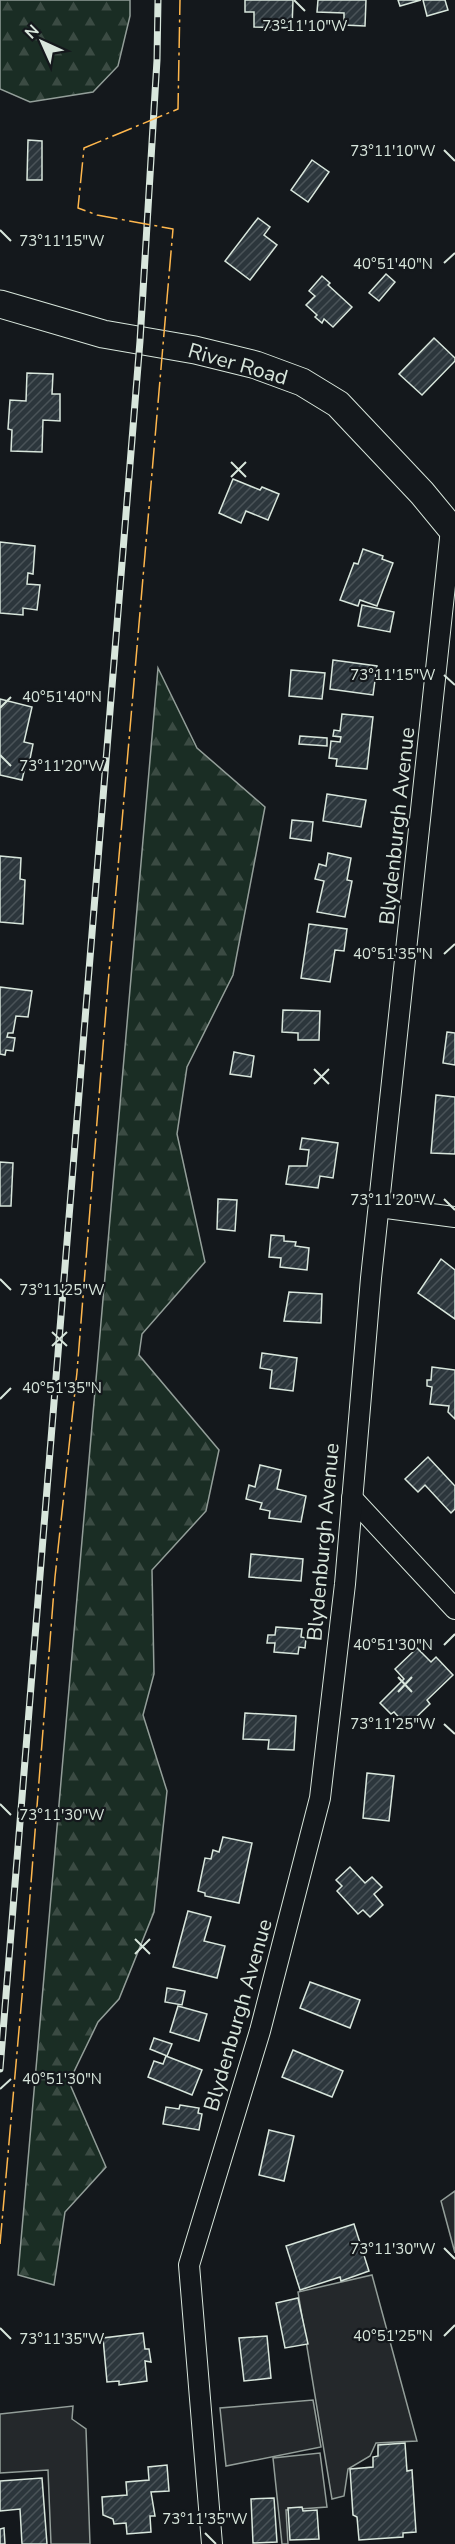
<svg xmlns="http://www.w3.org/2000/svg" width="455" height="2544" font-family="'Nunito Sans',sans-serif">
<defs>
<pattern id="forest-firs" width="22" height="20" patternUnits="userSpaceOnUse" patternTransform="scale(1.5)"><rect width="22" height="20" fill="#1a2d24"/><path d="M5 1l3.5 6h-7zM16 11l3.5 6h-7z" fill="#3b4b43"/></pattern>
<pattern id="building-hatch" width="6" height="6" patternUnits="userSpaceOnUse" patternTransform="scale(1.5)"><rect width="6" height="6" fill="#2c363c"/><path d="M-1 1l2-2M0 6l6-6M5 7l2-2" fill="none" stroke="#4a5358"/></pattern>
</defs>
<rect width="100%" height="100%" fill="#14181c"/>
<g fill="url(#forest-firs)" stroke="#939e99" stroke-width="1.5">
<path d="M0 0H130V16L118 66 93 92 30 102 0 89Z"/>
<path d="M158 668 197 748 265 807 233 975 187 1067 177 1134 205 1262 142 1334 139 1355 219 1450 206 1511 152 1570 154 1674 143 1715 167 1791 154 1912 119 1999 98 2022 69 2082 106 2167 65 2212 54 2285 18 2275Z"/>
</g>
<g fill="#24282b" stroke="#939e99" stroke-width="1.5">
<path d="M455 2191V2253L441 2201Z"/>
<path d="M372 2275 417 2441 376 2443 370 2456 348 2469 344 2496 332 2499 298 2292Z"/>
<path d="M313 2400 321 2447 226 2466 220 2408Z"/>
<path d="M73 2406 72 2419 86 2429 90 2544H51L48 2470 0 2473V2414Z"/>
<path d="M320 2453 327 2507 286 2510 288 2544H282L273 2458Z"/>
</g>
<g fill="url(#building-hatch)" stroke="#d8e6dc" stroke-width="1.5">
<path d="M245 0H293L292 28 254 27V12H245Z"/>
<path d="M318 0H366L365 26 344 25V13L317 12Z"/>
<path d="M398 0H421L400 6Z"/>
<path d="M423 0H445L448 10 427 16Z"/>
<path d="M28 140 42 141V180H27Z"/>
<path d="M312 160 329 172 308 202 291 190Z"/>
<path d="M258 218 270 227 264 235 277 245 250 280 225 261Z"/>
<path d="M386 274 395 282 379 301 369 293Z"/>
<path d="M322 276 330 283 328 285 352 307 333 327 324 319 322 323 315 317 317 315 306 305 315 296 309 291Z"/>
<path d="M434 338 455 358V361L422 395 399 374Z"/>
<path d="M27 373 53 374 52 394H60V421L43 420 42 452 11 451 12 430 8 429 10 400 26 401Z"/>
<path d="M233 479 260 490 262 487 279 494 268 520 246 511 241 523 219 513Z"/>
<path d="M0 542 35 546 33 574 28 573 27 584 40 585 37 610 23 608V615L0 613Z"/>
<path d="M363 549 383 556 382 559 393 563 377 606 360 600 358 606 340 600 354 563 358 564Z"/>
<path d="M362 605 394 612 390 632 358 626Z"/>
<path d="M333 660 377 666 373 695 330 689Z"/>
<path d="M291 670 325 673 322 699 289 696Z"/>
<path d="M0 699 32 707 24 742 33 744 30 759H27L22 780 0 775Z"/>
<path d="M342 714 373 717 367 769 336 766 337 759 329 758 331 741 340 742 341 737 333 736 334 730 340 731Z"/>
<path d="M300 736 327 738V746L299 744Z"/>
<path d="M327 794 366 800 361 827 323 821Z"/>
<path d="M292 820 313 822 311 841 290 838Z"/>
<path d="M328 853 351 858 347 880 352 881 345 917 317 912 324 881 315 879 319 864 326 866Z"/>
<path d="M0 856 21 858 20 879 25 880 23 924 0 922Z"/>
<path d="M309 924 347 929 344 951 335 950 330 982 301 978Z"/>
<path d="M0 987 32 991 28 1017 16 1016 13 1033H8L7 1037 15 1038 13 1051 6 1050 5 1055 0 1054Z"/>
<path d="M283 1010 320 1011 319 1040H298V1033L282 1032Z"/>
<path d="M447 1032 455 1033V1065L443 1063Z"/>
<path d="M234 1052 254 1056 251 1077 230 1074Z"/>
<path d="M436 1095 455 1097V1154L431 1153Z"/>
<path d="M302 1138 338 1143 333 1178 320 1176 318 1188 286 1184 289 1166H307L309 1150 300 1149Z"/>
<path d="M0 1162 13 1163 11 1206H0Z"/>
<path d="M218 1199 237 1200 235 1231 217 1229Z"/>
<path d="M271 1235 284 1236V1241L296 1242 295 1246 309 1248 307 1270 280 1267 281 1258 269 1257Z"/>
<path d="M441 1259 455 1270V1319L418 1293Z"/>
<path d="M289 1292 322 1294 321 1323 284 1321Z"/>
<path d="M262 1353 297 1358 293 1391 270 1388 272 1370 260 1368Z"/>
<path d="M432 1367 455 1370V1419L448 1412 449 1406 430 1404 432 1387 427 1386V1380H431Z"/>
<path d="M428 1457 455 1486V1509L451 1513 425 1485 418 1492 405 1479Z"/>
<path d="M260 1465 281 1470 277 1489 306 1496 301 1522 269 1518 270 1511 260 1509 262 1503 246 1499 249 1485 255 1487Z"/>
<path d="M251 1554 303 1559 301 1581 249 1577Z"/>
<path d="M276 1627 302 1629 301 1637 306 1638 305 1648 299 1647 298 1654 274 1652 275 1643H267L268 1635H275Z"/>
<path d="M417 1648 431 1662 436 1657 453 1675 427 1700 430 1704 407 1726 394 1712 391 1714 380 1703 404 1679 395 1669Z"/>
<path d="M245 1713 296 1716 294 1750 268 1749 269 1740 243 1739Z"/>
<path d="M367 1773 394 1776 389 1821 363 1818Z"/>
<path d="M223 1837 252 1843 239 1903 205 1896V1893L198 1891 205 1858 211 1859 213 1850 219 1852Z"/>
<path d="M350 1867 365 1883 372 1877 382 1887 374 1894 383 1905 370 1917 363 1910 358 1914 337 1891 342 1886 336 1880Z"/>
<path d="M188 1911 211 1917 204 1941 225 1946 217 1978 173 1967Z"/>
<path d="M310 1982 360 2000 350 2028 300 2008Z"/>
<path d="M167 1988 185 1991 182 2005 165 2002Z"/>
<path d="M178 2006 207 2014 199 2041 170 2032Z"/>
<path d="M154 2038 172 2044 167 2056 150 2049Z"/>
<path d="M293 2050 343 2071 332 2097 282 2077Z"/>
<path d="M166 2056 202 2070 192 2095 148 2077 154 2061 163 2064Z"/>
<path d="M180 2105 199 2108 198 2113 202 2114 199 2130 163 2124 166 2107 179 2109Z"/>
<path d="M269 2130 294 2136 284 2181 259 2175Z"/>
<path d="M354 2224 369 2271 341 2281 340 2277 300 2290 286 2246Z"/>
<path d="M298 2298 308 2344 285 2348 276 2303Z"/>
<path d="M143 2333 145 2349H149L151 2362 145 2361 147 2381 119 2385V2381L107 2382 103 2338Z"/>
<path d="M267 2336 271 2378 244 2381 239 2338Z"/>
<path d="M405 2443 407 2471 412 2470 416 2532 403 2533V2537L359 2540 357 2517 353 2515 350 2469 373 2467V2457L378 2456V2445Z"/>
<path d="M167 2465 169 2491 151 2492 155 2516H150L151 2532 127 2534 126 2523 114 2524 113 2519 103 2515 102 2497 127 2495 126 2482 149 2480 148 2467Z"/>
<path d="M42 2478 47 2544H22L20 2509 0 2511V2481Z"/>
<path d="M274 2498 277 2542 253 2543 251 2499Z"/>
<path d="M302 2507 303 2511 317 2510 319 2539 290 2540 288 2508Z"/>
<path d="M4 2528 5 2544H0V2529Z"/>
</g>
<g fill="none" stroke-linecap="round" stroke-linejoin="round">
<g stroke="#d8e6dc" stroke-width="22">
<g id="street">
<path d="M379 1207 455 1217"/>
<path d="M352 1498 455 1609"/>
<path d="M212 2544 189 2265 260 2031 320 1798 345 1584 371 1278 451 529"/>
</g>
</g>
<g stroke="#d8e6dc" stroke-width="29">
<path id="secondary" d="M0 304 103 334 195 350 256 365 302 382 338 404 422 493 455 533"/>
</g>
<use href="#street" stroke="#14181c" stroke-width="20"/>
<use href="#secondary" stroke="#14181c" stroke-width="27"/>
<g stroke="#d8e6dc" stroke-width="7">
<path id="rail" d="M0 2069 140 341 157 60 158 0"/>
</g>
<use href="#rail" stroke="#14181c" stroke-width="4.5" stroke-dasharray="14" stroke-linecap="butt"/>
<path stroke="#ffb74d" stroke-width="1.5" stroke-dasharray="21 4.5 3 4.5" stroke-linecap="butt" d="M0 2244 23 1985 55 1577 77 1372 108 984 173 229 97 215 78 208 84 148 178 109 180 0"/>
</g>
<path fill="none" stroke="#d8e6dc" stroke-width="2" d="M294 0 305 11M444 150 455 161M0 230 11 241M444 263 455 253M231 462 246 477M231 477 246 462M444 675 455 685M0 708 11 697M0 755 11 766M444 954 455 944M314 1069 329 1084M314 1084 329 1069M444 1199 455 1210M0 1279 11 1290M52 1332 67 1346M52 1346 67 1332M0 1399 11 1388M444 1645 455 1634M398 1677 412 1692M398 1692 412 1677M444 1724 455 1734M0 1804 11 1815M135 1939 150 1954M135 1954 150 1939M0 2089 11 2079M444 2248 455 2259M0 2328 11 2339M444 2336 455 2325M205 2533 216 2544"/>
<g text-anchor="middle" dominant-baseline="central" stroke-width="4.5" stroke-linejoin="round" paint-order="stroke">
<g font-size="21" fill="#d8e6dc" stroke="#14181c">
<text transform="translate(238 364) rotate(16)">River Road</text>
<text transform="translate(397 826) rotate(-84)">Blydenburgh Avenue</text>
<text transform="translate(323 1542) rotate(-85)">Blydenburgh Avenue</text>
<text transform="translate(238 2015) rotate(-74)">Blydenburgh Avenue</text>
</g>
</g>
<g font-size="15" text-anchor="middle" fill="#d8e6dc" stroke="#14181c" stroke-width="4.5" stroke-linejoin="round" paint-order="stroke">
<text x="305" y="31">73°11'10"W</text>
<text x="393" y="156">73°11'10"W</text>
<text x="62" y="246">73°11'15"W</text>
<text x="393" y="269">40°51'40"N</text>
<text x="393" y="680">73°11'15"W</text>
<text x="62" y="702">40°51'40"N</text>
<text x="62" y="771">73°11'20"W</text>
<text x="393" y="959">40°51'35"N</text>
<text x="393" y="1205">73°11'20"W</text>
<text x="62" y="1295">73°11'25"W</text>
<text x="62" y="1393">40°51'35"N</text>
<text x="393" y="1650">40°51'30"N</text>
<text x="393" y="1729">73°11'25"W</text>
<text x="62" y="1820">73°11'30"W</text>
<text x="62" y="2084">40°51'30"N</text>
<text x="393" y="2254">73°11'30"W</text>
<text x="393" y="2341">40°51'25"N</text>
<text x="62" y="2344">73°11'35"W</text>
<text x="205" y="2524">73°11'35"W</text>
</g>
<g transform="translate(42 42) rotate(315)" stroke="#14181c" stroke-width="4.5" paint-order="stroke">
<path d="M0-4.5L10 22L0 15L-10 22Z" fill="#d8e6dc"/>
<text y="-9" font-size="16" font-weight="bold" text-anchor="middle" fill="#d8e6dc">N</text>
</g>
</svg>
